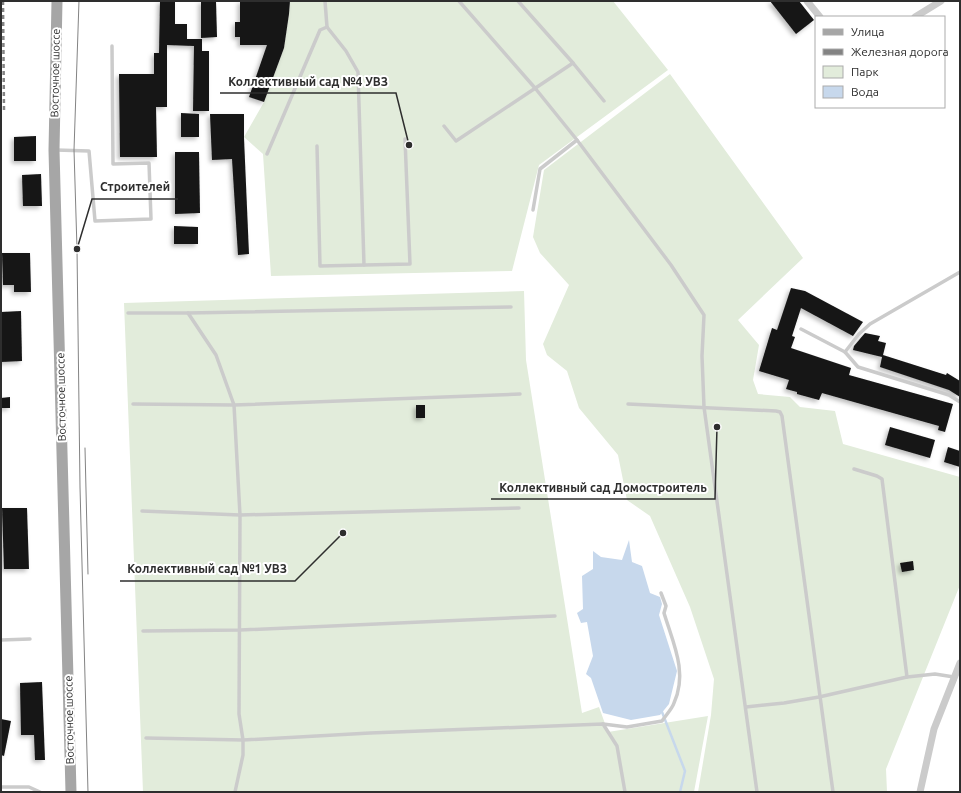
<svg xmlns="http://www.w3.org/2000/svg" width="961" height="793" font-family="Ubuntu,sans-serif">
<defs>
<filter id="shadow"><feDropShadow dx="-2.5" dy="2.5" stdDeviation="2" flood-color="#0004"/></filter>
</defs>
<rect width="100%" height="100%" fill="#fff"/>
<g fill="#e2ecdb">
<path d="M290 1H613L668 70 539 165 512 271 271 276 263 154 244 137 264 102 284 48 289 14Z"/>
<path d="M670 74 803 258 738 320 759 345 753 380 758 394 790 397 800 407 835 411 843 444 960 477V585L886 769 887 792H698L711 715 714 679 690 607 650 516 627 500 618 455 579 408 567 371 547 355 543 344 569 285 540 253 533 237 544 170Z"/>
<path d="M524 291 526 360 582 713 599 707 608 732 708 716 694 792H143L124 303Z"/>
</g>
<path fill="#c7d8ec" d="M629 540 632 562 642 566 650 593 660 597 662 604 659 615 677 671 669 704 660 715 631 720 603 713 591 678 586 674 593 656 587 622 581 623 577 613 583 609 582 576 593 569V551L601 557 622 560Z"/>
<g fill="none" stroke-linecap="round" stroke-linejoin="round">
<path stroke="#c7d8ec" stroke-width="2.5" d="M662 712 685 771 680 792"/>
</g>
<g fill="#151515" filter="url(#shadow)">
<path d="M160 1H175V24H187V39H202V51H209V111H193L194 46 167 45V107H156L157 157H120L119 74H154V53H159Z"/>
<path d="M201 1H216L217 37 201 38Z"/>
<path d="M240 1H290L289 14 284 48 264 102 249 97 267 45H240V37H235V22H240Z"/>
<path d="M770 1H799L814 20 796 34Z"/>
<path d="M181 113 199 114V137H181Z"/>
<path d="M210 114H244V138L249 254 238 255 232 159 212 160Z"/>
<path d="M36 136V161H14V137Z"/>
<path d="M175 152H199L200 213 175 214Z"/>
<path d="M41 174 42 206H23L22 175Z"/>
<path d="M174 226 198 227V244H174Z"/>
<path d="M2 253H30L31 292H14V285H3Z"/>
<path d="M791 288 805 291 863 322 853 336 801 308 792 336 795 337 791 348 851 368 849 375 953 404 945 432 938 430 939 426 822 393 819 400 797 394V392L786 389 789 380 759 371 772 328 777 330Z"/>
<path d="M21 311 22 361 1 362V312Z"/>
<path d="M865 333 880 336 878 341 886 343 883 355 946 375 947 373 960 381V397L949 390 880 367 882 357 853 350 854 346Z"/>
<path d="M10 397V408H1V398Z"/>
<rect x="416" y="405" width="9" height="13"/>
<path d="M890 427 935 440 930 458 885 445Z"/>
<path d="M948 447 960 451V467L944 462Z"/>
<path d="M2 508H27L29 569H4Z"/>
<path d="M913 561 914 570 902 572 900 563Z"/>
<path d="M42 682 45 760H35L34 735H21L20 683Z"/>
<path d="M1 719 11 721 4 756 1 755Z"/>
</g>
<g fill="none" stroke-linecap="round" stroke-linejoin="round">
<g stroke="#cbcbcb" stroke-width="3.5">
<path d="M459 1 535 88 577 140 671 265 704 315 702 356 704 407 757 792"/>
<path d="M518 1 573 63 604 101"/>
<path d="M327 27 346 51 358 72 364 265"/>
<path d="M444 126 456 141 573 63"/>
<path d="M317 146 320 266 410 264 405 139"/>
<path d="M56 150 89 151 95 221 151 219 149 163 113 164 112 46"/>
<path d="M267 154 320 30 327 27 325 1"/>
<path d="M533 210 540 169 577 140"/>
<path d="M128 313H188L511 307"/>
<path d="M188 313 216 355 234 405 240 515 239 714 243 740V755L235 792"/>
<path d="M801 329 845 352 858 367 949 395 960 402"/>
<path d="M845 352 859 334 870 324 960 272"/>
<path d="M133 404 234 405 520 394"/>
<path d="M628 404 776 411 780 412 782 416 833 792"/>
<path d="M854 469 877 476 882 479 907 677"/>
<path d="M142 511 240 515 519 508"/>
<path d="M143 631 240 630 555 616"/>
<path d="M1 640 30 639"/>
<path d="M746 707 784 703 819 697 907 677 935 674 954 677"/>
<path d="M603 724 627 727 662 721C666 715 672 709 674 703 688 672 673 643 664 613L666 606 661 593"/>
<path d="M146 738 243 740 370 733 603 724 617 746 625 792"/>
<path d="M1 787H29L40 792"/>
</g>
<g stroke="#cbcbcb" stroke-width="7">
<path d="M807 1 820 17"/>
<path d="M915 17 941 1"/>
<path d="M920 792 934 729 960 663"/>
</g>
<path stroke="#a6a6a6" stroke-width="11" d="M57 1 54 150 71 792"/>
<g stroke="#838383" stroke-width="1">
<path d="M79 1 74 150 77 249 80 487 88 792"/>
<path d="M85 448 88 574"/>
</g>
<path stroke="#838383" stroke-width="2.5" stroke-dasharray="4 3" stroke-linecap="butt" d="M3 1 4 111"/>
</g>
<g text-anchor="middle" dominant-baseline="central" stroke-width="4" stroke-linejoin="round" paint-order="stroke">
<g font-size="11" fill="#2e2e2e" stroke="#fff">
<text transform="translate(55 73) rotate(-89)">Восточное шоссе</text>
<text transform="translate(61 397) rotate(-91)">Восточное шоссе</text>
<text transform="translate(69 720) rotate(-91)">Восточное шоссе</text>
</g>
</g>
<path fill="none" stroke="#2e2e2e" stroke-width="1.5" d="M409 145L396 93H220M77 249L92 199H178M717 427L715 499H491M343 533L295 581H120"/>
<g fill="#2e2e2e" stroke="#fff" stroke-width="1.5">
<circle cx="409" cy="145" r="4"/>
<circle cx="77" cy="249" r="4"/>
<circle cx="717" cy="427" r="4"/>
<circle cx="343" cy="533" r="4"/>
</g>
<g font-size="12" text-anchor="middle" font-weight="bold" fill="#2e2e2e" stroke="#fff" stroke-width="4" stroke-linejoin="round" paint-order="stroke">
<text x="308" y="86">Коллективный сад №4 УВЗ</text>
<text x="135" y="191">Строителей</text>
<text x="603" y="492">Коллективный сад Домостроитель</text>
<text x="207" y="573">Коллективный сад №1 УВЗ</text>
</g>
<rect width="961" height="793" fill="none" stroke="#2e2e2e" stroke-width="4"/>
<rect x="815" y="16" width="130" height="92" fill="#ffffff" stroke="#ababab"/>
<rect x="823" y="29" width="20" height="6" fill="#a6a6a6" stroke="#ababab"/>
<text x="851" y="36" font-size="12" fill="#2e2e2e">Улица</text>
<rect x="823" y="49" width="20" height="6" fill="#838383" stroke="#ababab"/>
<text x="851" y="56" font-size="12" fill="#2e2e2e">Железная дорога</text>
<rect x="823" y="66" width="20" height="12" fill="#e2ecdb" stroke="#ababab"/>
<text x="851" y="76" font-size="12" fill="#2e2e2e">Парк</text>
<rect x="823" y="86" width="20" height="12" fill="#c7d8ec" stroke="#ababab"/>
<text x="851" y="96" font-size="12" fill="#2e2e2e">Вода</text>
</svg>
